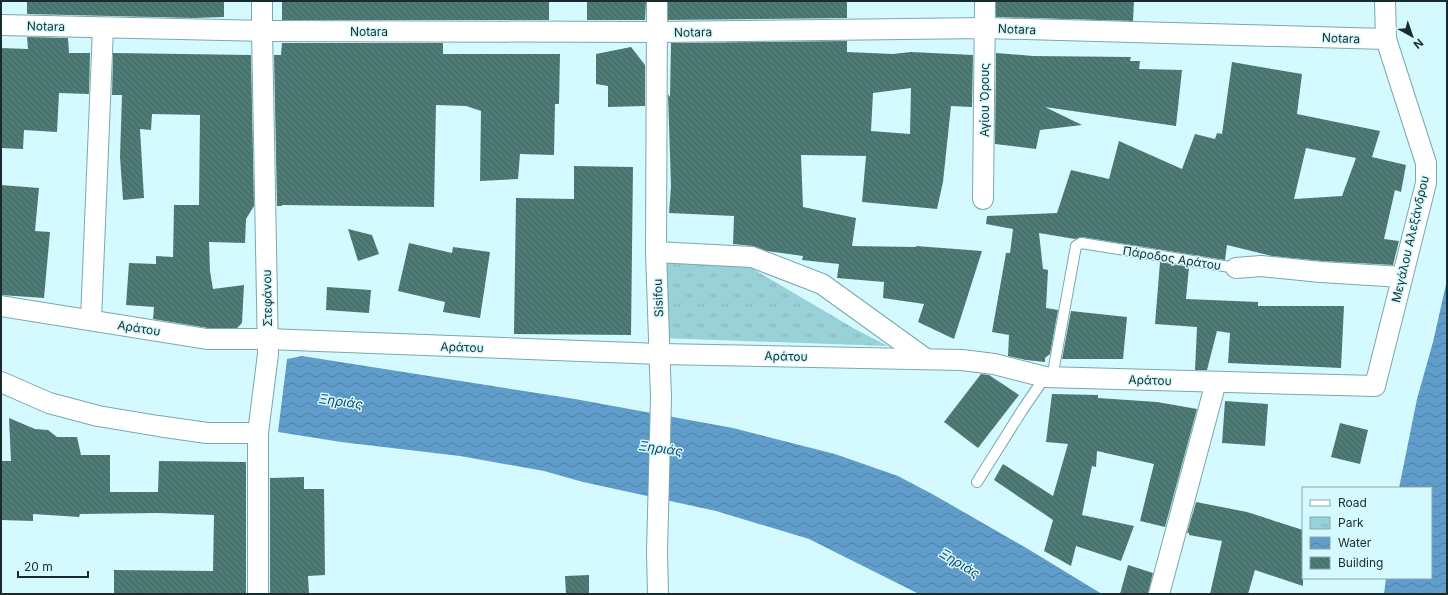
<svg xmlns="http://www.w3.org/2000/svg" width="1448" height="595" font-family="Inter,sans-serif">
<defs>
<pattern id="park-tufts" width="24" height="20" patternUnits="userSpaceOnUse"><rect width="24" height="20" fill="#99d1d8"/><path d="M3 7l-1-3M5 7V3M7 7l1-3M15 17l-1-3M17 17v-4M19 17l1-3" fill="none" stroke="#83b4ba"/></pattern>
<pattern id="water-waves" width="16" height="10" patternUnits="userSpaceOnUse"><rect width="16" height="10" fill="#619dcb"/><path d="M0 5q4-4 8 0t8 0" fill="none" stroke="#4f80a5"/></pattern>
<pattern id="building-back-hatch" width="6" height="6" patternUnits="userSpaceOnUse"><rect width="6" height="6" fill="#4f7b76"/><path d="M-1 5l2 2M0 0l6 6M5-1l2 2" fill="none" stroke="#416561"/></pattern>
</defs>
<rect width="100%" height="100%" fill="#d4faff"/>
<path fill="url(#park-tufts)" d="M671 259 748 266 855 329 888 346 660 338 662 269Z"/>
<g fill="url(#water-waves)">
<path d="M1447 280V594H1384L1386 578H1431V488H1399L1417 399 1433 342Z"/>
<path d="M302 356 575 399 733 428 835 454 898 476 934 495 1028 549 1102 594H919L809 539 716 511 583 482 544 471 460 456 341 442 278 432 287 359Z"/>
</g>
<g fill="url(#building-back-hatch)" fill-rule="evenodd">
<path d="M27 1H224V17L194 18 27 14Z"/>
<rect x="282" y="1" width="267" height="19"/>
<path d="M587 1H646L645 20H587Z"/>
<path d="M668 1H847V18L668 20Z"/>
<path d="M996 1H1134L1133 21 996 17Z"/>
<path d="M27 37 68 38 69 53H90L89 94 59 93 57 132 24 130 23 149 1 148V48L28 49Z"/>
<path d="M847 41V52L893 54 911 52 973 55 972 107 951 106 943 182 937 209 862 202 866 156 801 155 803 207 856 218 852 246 916 247V246L982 251 954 339 918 322 924 304 883 298 884 282 837 278 839 264 802 260 803 256 767 251 753 246 733 244 734 216 669 213 671 186 668 94 670 97 671 43ZM911 88 910 134 871 131 873 93Z"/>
<path d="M282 43H443V54H560L559 104H555L554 155 520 154 518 179 480 181 481 111 466 106 436 105 434 207 282 205V206H277L274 55H281Z"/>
<path d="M631 47 645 65V106L608 107V86L596 84V54Z"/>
<path d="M113 53 251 55 254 206 246 219 245 243 209 242 210 271 213 289 244 285 242 323 237 328H208L153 319 154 307 126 305 129 263 156 264V256L173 257 174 205H199L200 115 152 114 151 130 140 129 144 198 123 200 120 157 122 95H112Z"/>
<path d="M996 53 1033 56 1131 57 1130 61H1140L1139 69 1182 70 1176 126 1045 107 1082 125 1040 130 1036 149 995 144Z"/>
<path d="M1232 62 1272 69 1302 74 1297 114 1380 131 1372 157 1406 165 1401 192 1395 190 1384 239 1399 241 1393 265 1322 261 1272 256 1227 245 1225 260 1082 237 1075 239 1039 233 1043 269 1048 270 1046 308 1058 310 1050 354 1045 358V362L1026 360 1008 356 1009 335 992 332 1006 253H1010L1013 229 986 224 987 216 1057 213 1071 170 1109 179 1119 141 1182 169 1195 134 1215 139 1217 133 1222 134ZM1306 148 1356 158 1342 196 1294 199Z"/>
<path d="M574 166 633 167 631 335 514 334 516 198 574 199Z"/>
<path d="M1 185 39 188 35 231 50 232 44 298 1 295Z"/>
<path d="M348 229 372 235 379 254 358 261Z"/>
<path d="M409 243 452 253 453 247 490 252 480 318 443 312 445 302 398 291Z"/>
<path d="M1160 262 1189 267 1186 299 1258 302V306H1344L1341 368 1228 363 1230 333 1217 331 1207 370H1195L1197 327 1155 324Z"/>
<path d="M327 287 371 290 369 313 326 310Z"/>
<path d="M1071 311 1127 317 1123 359H1062Z"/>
<path d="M981 374 989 375 1019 395 978 448 944 422Z"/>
<path d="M1052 394 1098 395V398L1157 402 1197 409 1165 527 1140 521 1154 464 1097 451 1096 467 1092 466 1082 515 1134 526 1121 561 1076 546 1071 566 1044 551 1053 520 994 480 1003 464 1053 496 1068 444 1046 442Z"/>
<path d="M1225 401 1268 404 1265 446 1222 443Z"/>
<path d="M9 418 35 429 48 430 57 437H77L81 455H110V492H158L159 461 246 462V594H114V570L213 571 214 515 158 513 80 514 79 517 33 514V521L1 520V461H11Z"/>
<path d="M1340 423 1368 430 1360 464 1331 457Z"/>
<path d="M304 477V489H324L325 575 308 576 309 594H270V478Z"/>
<path d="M1196 502 1247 512 1303 530V586L1255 570 1248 594H1210L1222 541 1189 535V533H1187Z"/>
<path d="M1128 565 1153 573 1148 594H1120Z"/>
<path d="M589 575V594H566L565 576Z"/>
</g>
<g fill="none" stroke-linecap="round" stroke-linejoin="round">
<g stroke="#7aa8ad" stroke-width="12">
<g id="lane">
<path d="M1052 378 1076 246 1081 243 1236 268"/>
<path d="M977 482 1023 409 1045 377"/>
</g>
</g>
<g stroke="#7aa8ad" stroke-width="22">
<g id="street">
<path d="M657 1 656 252 661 398 657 552 658 594"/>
<path d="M1 25 262 31 657 32 985 28 1386 39"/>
<path d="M983 199 985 1"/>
<path d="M656 252 752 257 822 284 926 359"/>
<path d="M1236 268 1261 266 1321 272 1402 277"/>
<path d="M1 306 207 339H267L660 354 962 360 994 364 1045 377 1375 386 1426 183V163L1386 39 1385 1"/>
<path d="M91 320 103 28"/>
<path d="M1 382 49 403 98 416 158 426 207 433H258"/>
<path d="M258 594V433L268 354 262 31V1"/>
<path d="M1159 594 1216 382"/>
</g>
</g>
<use href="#lane" stroke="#fff" stroke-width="10"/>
<use href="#street" stroke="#fff" stroke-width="20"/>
</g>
<g text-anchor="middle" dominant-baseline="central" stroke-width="3" stroke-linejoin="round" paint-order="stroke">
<g font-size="12" fill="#182b2d" stroke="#d4faff">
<text transform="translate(46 26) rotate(1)">Notara</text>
<text transform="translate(1017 29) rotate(2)">Notara</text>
<text x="369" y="31">Notara</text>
<text transform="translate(693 32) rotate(-1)">Notara</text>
<text transform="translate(1341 38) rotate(2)">Notara</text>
<text transform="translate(984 100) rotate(-90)">Αγίου Όρους</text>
<text transform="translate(1410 239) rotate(-77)">Μεγάλου Αλεξάνδρου</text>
<text transform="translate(1172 258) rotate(9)">Πάροδος Αράτου</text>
<text transform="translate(267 298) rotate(-91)">Στεφάνου</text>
<text transform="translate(658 298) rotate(-92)">Sisifou</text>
<text transform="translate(139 328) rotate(9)">Αράτου</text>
<text transform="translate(462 347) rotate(2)">Αράτου</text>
<text transform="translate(786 356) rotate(1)">Αράτου</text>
<text transform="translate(1150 380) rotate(2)">Αράτου</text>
</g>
<g font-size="13" font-style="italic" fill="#154363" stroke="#d4faff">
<text transform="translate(341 401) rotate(8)">Ξηριάς</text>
<text transform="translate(661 448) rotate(8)">Ξηριάς</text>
<text transform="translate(960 563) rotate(31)">Ξηριάς</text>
</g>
</g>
<rect width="1448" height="595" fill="none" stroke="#182b2d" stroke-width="4"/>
<rect x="1302" y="487" width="130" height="92" fill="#d4faff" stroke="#89a7ab"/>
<rect x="1310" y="500" width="20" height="6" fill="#ffffff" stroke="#89a7ab"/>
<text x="1338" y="507" font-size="12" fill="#182b2d">Road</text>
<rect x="1310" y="517" width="20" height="12" fill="url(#park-tufts)" stroke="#89a7ab"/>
<text x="1338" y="527" font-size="12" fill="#182b2d">Park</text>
<rect x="1310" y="537" width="20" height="12" fill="url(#water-waves)" stroke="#89a7ab"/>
<text x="1338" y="547" font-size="12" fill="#182b2d">Water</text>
<rect x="1310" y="557" width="20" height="12" fill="url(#building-back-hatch)" stroke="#89a7ab"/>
<text x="1338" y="567" font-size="12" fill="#182b2d">Building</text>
<g transform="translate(1412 36) rotate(140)" stroke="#d4faff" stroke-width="3" paint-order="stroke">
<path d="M0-3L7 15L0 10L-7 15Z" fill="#182b2d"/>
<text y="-6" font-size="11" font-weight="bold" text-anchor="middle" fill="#182b2d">N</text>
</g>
<path d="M18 571v6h70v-6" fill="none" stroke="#182b2d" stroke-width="2"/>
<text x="24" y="571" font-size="12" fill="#182b2d" stroke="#d4faff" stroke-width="3" paint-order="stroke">20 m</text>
</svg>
